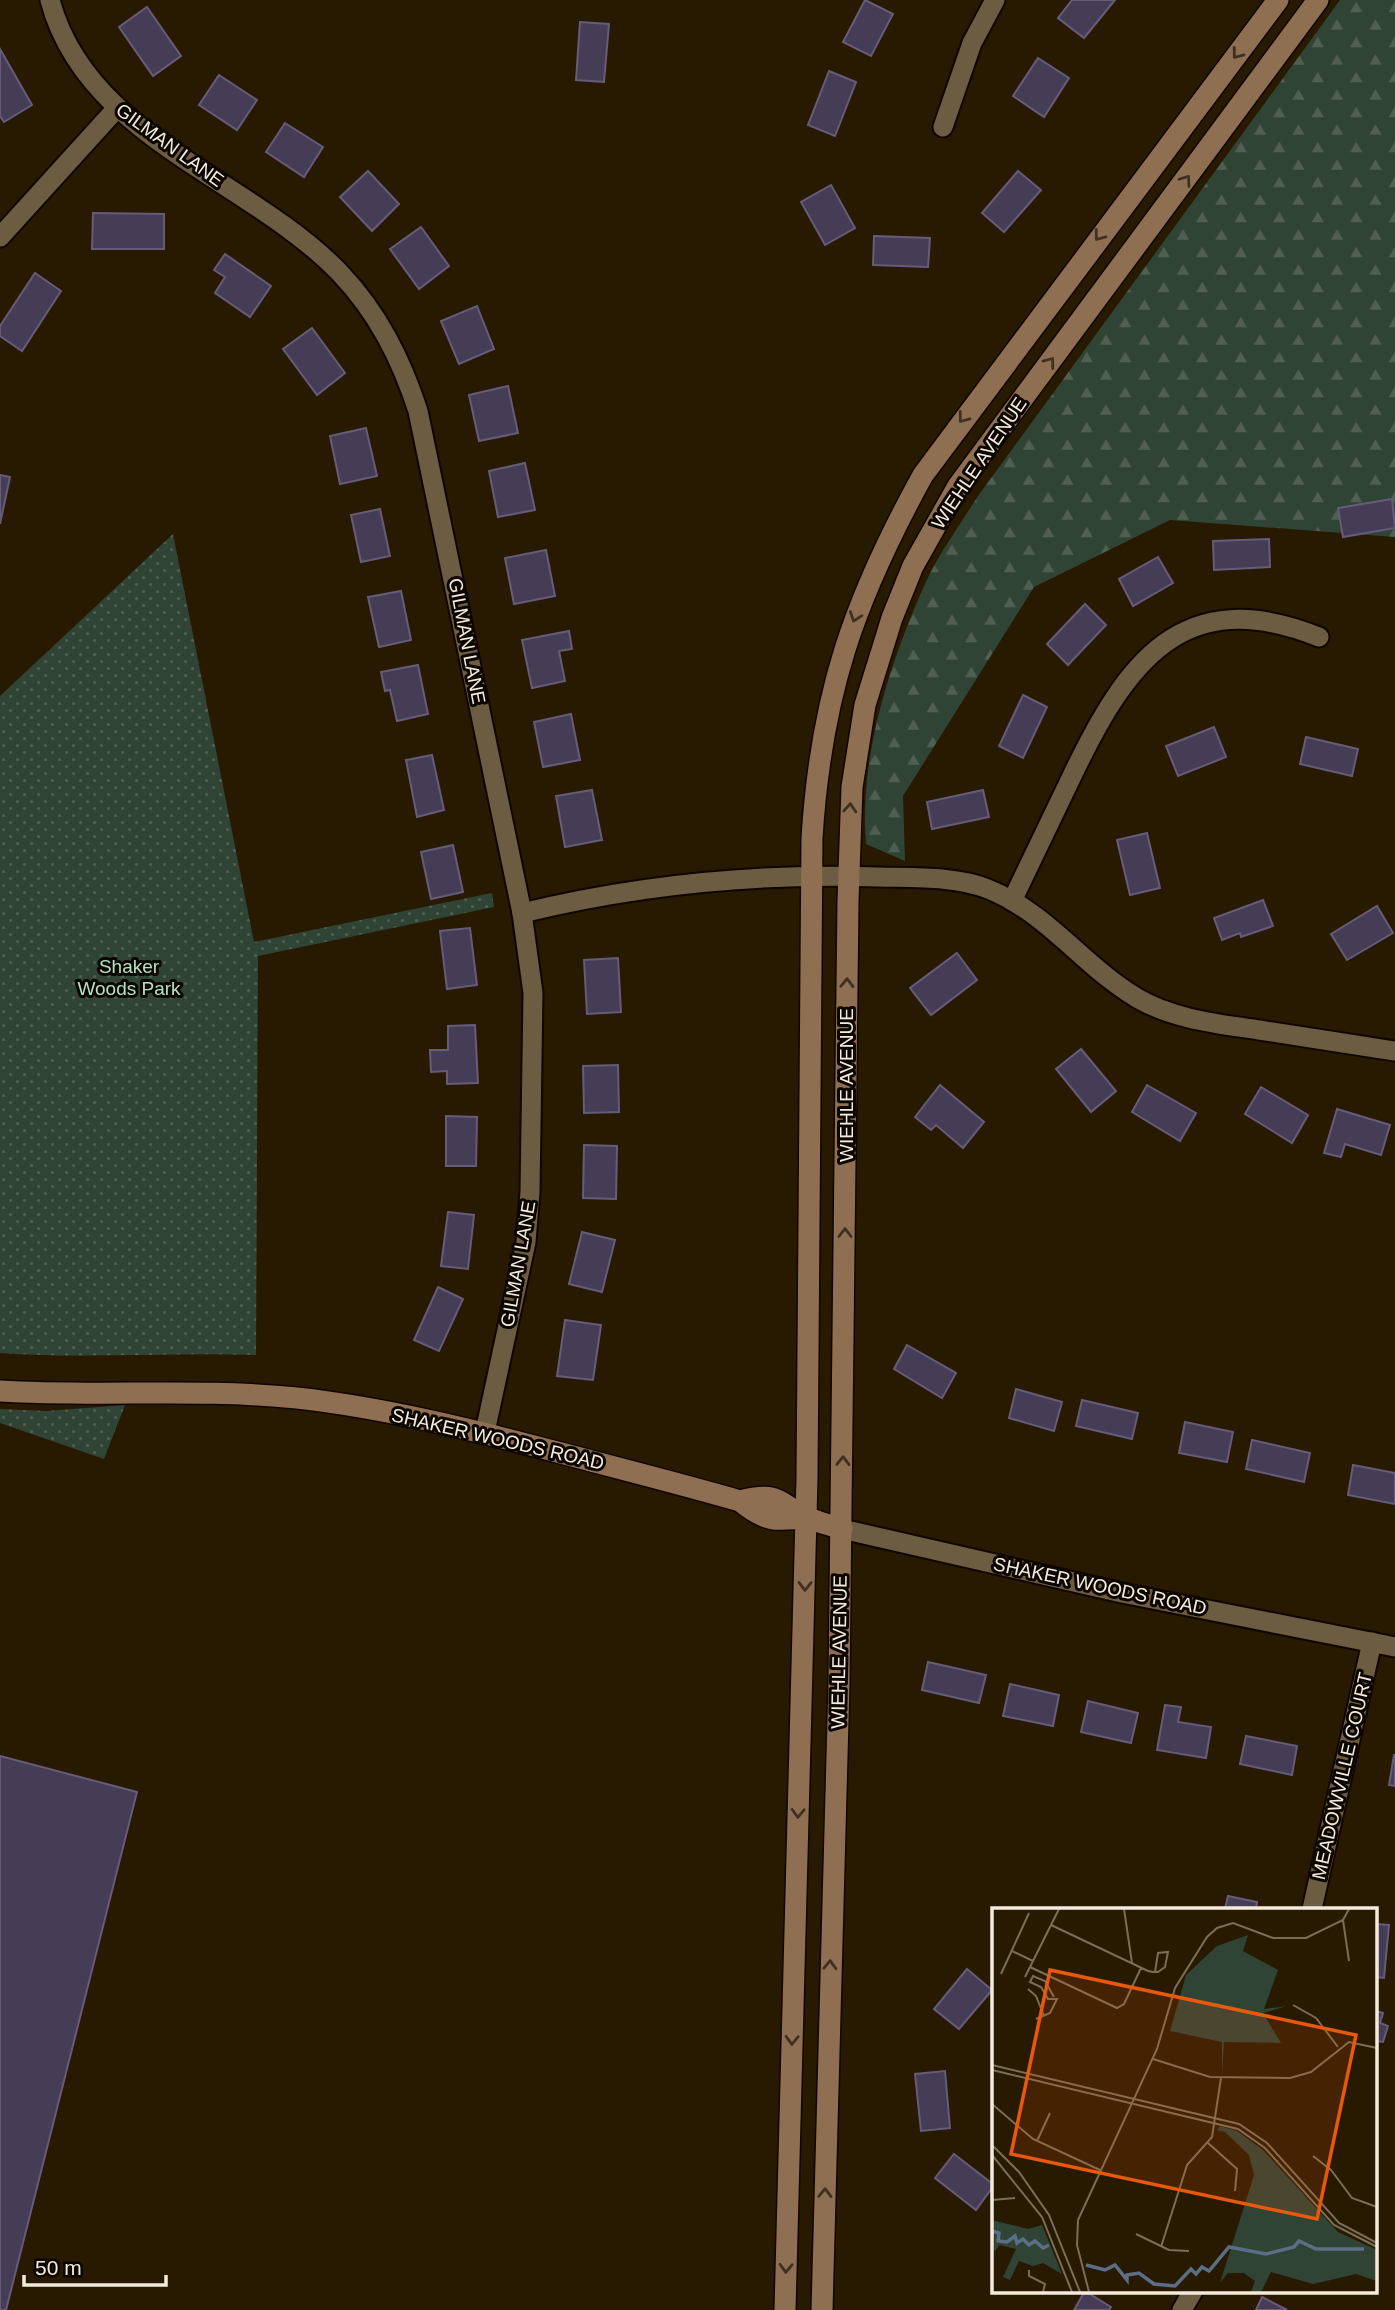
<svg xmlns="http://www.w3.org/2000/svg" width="1395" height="2310" font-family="Helvetica,sans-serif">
<defs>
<pattern id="green-dots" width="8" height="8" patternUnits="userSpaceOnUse" patternTransform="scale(1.75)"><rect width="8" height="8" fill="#304435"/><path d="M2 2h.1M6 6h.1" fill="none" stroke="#4f5f52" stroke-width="1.8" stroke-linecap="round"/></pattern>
<pattern id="forest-firs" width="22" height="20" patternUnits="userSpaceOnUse" patternTransform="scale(1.75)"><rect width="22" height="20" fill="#304435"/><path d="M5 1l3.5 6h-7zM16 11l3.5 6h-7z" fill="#4f5f52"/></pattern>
</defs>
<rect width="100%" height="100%" fill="#281a01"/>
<g fill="url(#green-dots)">
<path d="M173 534 254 942 492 893 494 907 258 956 256 1355C171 1352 85 1359 0 1353V696Z"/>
<path d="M125 1405 104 1459 0 1423V1409L47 1411Z"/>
</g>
<path fill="url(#forest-firs)" d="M1340 0H1395V537L1170 520 1034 587 903 796 905 861 866 844C859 756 890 662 925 584 939 553 960 525 978 496Z"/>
<g fill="#453c56" stroke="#665c79" stroke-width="2">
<path d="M865 0 893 14 871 56 843 42Z"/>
<path d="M1072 0H1115L1084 38 1058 18Z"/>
<path d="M147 7 181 56 153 76 119 27Z"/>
<path d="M580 22 609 24 604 82 576 80Z"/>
<path d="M0 49 32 105 4 122 0 116Z"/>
<path d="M1038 58 1069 78 1044 117 1013 96Z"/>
<path d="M829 71 856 82 835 136 808 125Z"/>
<path d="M219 75 257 100 237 130 199 105Z"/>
<path d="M285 123 323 147 304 177 266 152Z"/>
<path d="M368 171 399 204 372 231 340 197Z"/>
<path d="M1018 171 1041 190 1004 232 982 213Z"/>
<path d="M831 185 855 228 825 245 801 202Z"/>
<path d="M93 213 164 214V249H92Z"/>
<path d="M421 227 449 266 419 289 390 249Z"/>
<path d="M874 236 930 238 928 267 873 265Z"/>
<path d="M225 254 271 286 250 317 215 293 225 277 214 270Z"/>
<path d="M35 273 61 291 22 351 0 336V326Z"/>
<path d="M477 306 494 349 459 364 441 321Z"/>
<path d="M312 328 345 373 317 395 283 349Z"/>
<path d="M508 386 518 433 479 441 469 395Z"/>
<path d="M366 428 377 476 340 484 330 436Z"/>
<path d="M525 463 535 510 498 517 489 471Z"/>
<path d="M0 475 10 477 0 524Z"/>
<path d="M1392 499 1395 528 1343 537 1338 508Z"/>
<path d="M380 509 390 556 361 562 351 515Z"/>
<path d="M1269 539 1270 567 1214 570 1213 541Z"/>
<path d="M546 550 555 596 514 604 505 558Z"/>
<path d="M1158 557 1173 583 1133 606 1119 579Z"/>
<path d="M401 591 411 640 379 647 368 597Z"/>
<path d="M1085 604 1106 625 1068 665 1047 644Z"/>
<path d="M569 631 572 649 559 651 565 681 532 688 522 640Z"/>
<path d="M418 665 428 714 397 721 390 690 385 691 381 672Z"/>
<path d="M1023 695 1047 707 1023 758 999 746Z"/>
<path d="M571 714 580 760 543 767 534 722Z"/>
<path d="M1214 727 1226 757 1178 776 1166 746Z"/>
<path d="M1306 737 1358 749 1352 776 1300 764Z"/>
<path d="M432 755 444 810 417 817 406 760Z"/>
<path d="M592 790 602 840 565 847 556 796Z"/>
<path d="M983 790 989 817 932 829 927 802Z"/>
<path d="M1147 833 1160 888 1130 895 1117 840Z"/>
<path d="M453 845 463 892 431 899 421 852Z"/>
<path d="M1263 900 1273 926 1241 937 1240 933 1222 940 1214 918Z"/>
<path d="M1377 906 1393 933 1347 960 1331 934Z"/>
<path d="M470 928 477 985 447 989 440 931Z"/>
<path d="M957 953 977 980 931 1015 910 988Z"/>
<path d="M618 958 621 1012 587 1014 584 960Z"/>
<path d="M475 1025 478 1083 447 1084V1071L431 1072 430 1050H448V1026Z"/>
<path d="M1081 1049 1116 1091 1091 1112 1056 1069Z"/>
<path d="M618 1065 619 1112 584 1113 583 1066Z"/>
<path d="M940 1085 984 1122 963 1148 936 1125 931 1130 915 1117Z"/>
<path d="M1147 1085 1196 1113 1180 1141 1132 1112Z"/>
<path d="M1261 1087 1308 1115 1292 1143 1245 1114Z"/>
<path d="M1337 1109 1390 1125 1381 1155 1345 1144 1341 1157 1324 1153Z"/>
<path d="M446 1116 477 1117 476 1166H446Z"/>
<path d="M584 1145 617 1146 616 1199 583 1198Z"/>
<path d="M448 1212 474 1215 468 1269 441 1266Z"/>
<path d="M582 1232 615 1240 602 1292 569 1284Z"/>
<path d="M438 1287 463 1299 439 1351 414 1340Z"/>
<path d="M565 1320 601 1325 593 1380 557 1376Z"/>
<path d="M907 1345 956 1373 942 1398 894 1369Z"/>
<path d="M1016 1389 1062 1402 1054 1431 1009 1418Z"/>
<path d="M1082 1400 1138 1413 1132 1439 1076 1426Z"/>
<path d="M1185 1422 1233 1432 1227 1462 1179 1453Z"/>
<path d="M1252 1440 1310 1453 1304 1482 1246 1469Z"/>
<path d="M1353 1465 1395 1473V1504L1348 1495Z"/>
<path d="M928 1662 986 1675 979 1703 922 1690Z"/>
<path d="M1010 1684 1059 1695 1053 1726 1003 1716Z"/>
<path d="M1088 1701 1138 1713 1131 1743 1081 1732Z"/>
<path d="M1165 1705 1181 1707 1178 1722 1211 1727 1206 1758 1157 1750Z"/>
<path d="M1246 1736 1297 1746 1292 1775 1240 1764Z"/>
<path d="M1394 1755H1395V1786L1389 1785Z"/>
<path d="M0 1756 137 1792 6 2310H0Z"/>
<path d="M1228 1896 1257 1902 1256 1909H1225Z"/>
<path d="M1376 1924 1389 1925 1384 1978 1376 1977Z"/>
<path d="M967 1969 992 1990 959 2029 934 2009Z"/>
<path d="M1376 2011 1383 2013 1380 2023 1388 2026 1383 2042 1376 2041Z"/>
<path d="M945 2071 950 2128 921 2131 915 2074Z"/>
<path d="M954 2154 994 2185 976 2210 935 2178Z"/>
<path d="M1085 2291 1111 2307 1109 2310H1074Z"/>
<path d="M1262 2297 1287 2310H1256Z"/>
</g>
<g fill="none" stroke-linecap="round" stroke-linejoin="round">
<g stroke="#110500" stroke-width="23">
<g id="street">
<path d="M50 0C86 137 250 179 340 273 378 313 401 359 418 411L522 913 533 993 530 1192 526 1242 485 1432"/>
<path d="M943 127 972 43 995 0"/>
<path d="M0 237 117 108"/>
<path d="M1012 901C1032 859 1052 817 1072 776 1126 663 1182 582 1319 637"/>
<path d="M522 913C641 884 757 873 878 877 914 878 955 876 988 889 1048 913 1083 966 1137 998 1172 1019 1219 1024 1259 1030 1304 1037 1350 1044 1395 1051"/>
<path d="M842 1529 1122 1593 1395 1647"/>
<path d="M1312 1909 1372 1642"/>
<path d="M1182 2310 1193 2291"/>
</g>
</g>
<g stroke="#110500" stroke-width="24">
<g id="secondary">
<path d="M0 1391C99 1397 198 1388 297 1398 386 1408 474 1430 561 1453 621 1469 681 1484 740 1501 764 1521 776 1522 806 1517"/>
<path d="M740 1501C783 1490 778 1505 809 1518 819 1523 831 1525 842 1529"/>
<path d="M785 2310 807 1478 812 838C821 694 854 600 923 475L1278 0"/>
<path d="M822 2310 839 1683 848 901 852 787 865 705 892 618 913 566 958 486 1318 0"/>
</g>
</g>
<use href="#street" stroke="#6c5c41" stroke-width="19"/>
<use href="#secondary" stroke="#8f6f52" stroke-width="21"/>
</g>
<defs><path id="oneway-chevron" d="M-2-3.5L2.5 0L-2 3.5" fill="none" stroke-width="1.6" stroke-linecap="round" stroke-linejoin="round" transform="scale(1.75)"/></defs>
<g stroke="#403021">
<use href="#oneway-chevron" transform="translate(1237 54) rotate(127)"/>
<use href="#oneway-chevron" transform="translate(1186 180) rotate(-54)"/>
<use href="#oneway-chevron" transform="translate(1099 236) rotate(127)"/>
<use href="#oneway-chevron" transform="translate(1050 362) rotate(-53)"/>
<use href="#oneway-chevron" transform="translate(963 418) rotate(127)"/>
<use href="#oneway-chevron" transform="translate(855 617) rotate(109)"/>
<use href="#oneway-chevron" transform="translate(850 808) rotate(-86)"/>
<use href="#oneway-chevron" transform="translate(847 983) rotate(-89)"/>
<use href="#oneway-chevron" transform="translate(845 1233) rotate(-90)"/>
<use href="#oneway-chevron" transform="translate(843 1461) rotate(-89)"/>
<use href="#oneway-chevron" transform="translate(805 1586) rotate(91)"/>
<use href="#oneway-chevron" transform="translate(798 1813) rotate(92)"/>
<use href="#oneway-chevron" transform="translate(830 1965) rotate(-88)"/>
<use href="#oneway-chevron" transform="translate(792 2040) rotate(92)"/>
<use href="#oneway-chevron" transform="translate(825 2193) rotate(-89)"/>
<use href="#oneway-chevron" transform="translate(786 2268) rotate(92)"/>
</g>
<g text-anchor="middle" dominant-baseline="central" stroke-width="6" stroke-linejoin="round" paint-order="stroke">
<g font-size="19" fill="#f5ebdc" stroke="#0c0601">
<text transform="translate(170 145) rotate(36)">GILMAN LANE</text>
<text transform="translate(979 463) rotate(-56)">WIEHLE AVENUE</text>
<text transform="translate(467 641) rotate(79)">GILMAN LANE</text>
<text transform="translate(846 1085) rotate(-90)">WIEHLE AVENUE</text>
<text transform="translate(518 1264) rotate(-80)">GILMAN LANE</text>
<text transform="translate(498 1439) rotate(13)">SHAKER WOODS ROAD</text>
<text transform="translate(1100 1586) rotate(12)">SHAKER WOODS ROAD</text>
<text transform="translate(839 1652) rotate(-89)">WIEHLE AVENUE</text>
<text transform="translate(1342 1776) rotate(-77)">MEADOWVILLE COURT</text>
</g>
<g font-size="19" fill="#b0e3be" stroke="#0c0601">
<text x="129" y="966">Shaker<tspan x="129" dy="22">Woods Park</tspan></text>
</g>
</g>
<g transform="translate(992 1908)">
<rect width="385" height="385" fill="#281a01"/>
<path d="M256 27 251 43 286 62 272 101 295 98 271 105 289 135 232 134 230 167V134L178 123 194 67 225 38Z" fill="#304435"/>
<path d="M228 218 245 223 271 242 346 324 385 342V373L364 366 321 376 279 364 269 384H259L263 373 252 365H236L228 375 262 267 257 247 233 224 225 222ZM0 312 36 321 50 317 70 366 51 355 41 358 27 353 18 372 11 369 24 341 8 337 2 344Z" fill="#304435"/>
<path fill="none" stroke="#5b6e85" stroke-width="3.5" d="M0 323 7 325 6 333 15 334 23 328 25 335 31 331 37 337 43 333 51 340 57 337M94 357 113 362 123 357 135 372V367L147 365 162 376 183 378 199 361 204 366 210 359 217 363 237 339 274 346 302 339 307 333 324 341H372"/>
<path fill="none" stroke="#7a6e59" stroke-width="2" d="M132 1 140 55M351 12 357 53M59 17 156 63 161 64H166L173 59 176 44 166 45 163 64M20 43 41 53M38 59 125 100 132 96 149 60M9 66 37 5M33 69 67 1M36 81 44 88 52 108M301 97 324 110 346 139M44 111 58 105 65 91H56L49 79 38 74 41 68 53 73 62 89M161 151 218 169 298 170 319 164 357 134 385 140M0 157 247 216 275 235 347 315 385 335M0 162 246 221 273 240 342 317 385 339M0 196 41 231 108 262M45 233 58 205M216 235 245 261 243 283M0 237 27 264 57 307 88 384M0 247 50 309 80 384M321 248 339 262 360 290 385 299M0 292 23 290M144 326 177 342 197 343M169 339 195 257 220 229 229 170M37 362V368L53 376 51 384M97 384 85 337 86 312 165 141 183 80 215 29 225 20 241 15 281 30H314L351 12 357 1"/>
<path fill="#e8590c" fill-opacity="0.15" stroke="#e8590c" stroke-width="3.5" d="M58 62 364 127 325 311 19 246Z"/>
<rect width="385" height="385" fill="none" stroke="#f5ebdc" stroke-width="3.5"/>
</g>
<path d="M24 2275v10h142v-10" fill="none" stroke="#f5ebdc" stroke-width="3.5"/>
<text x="35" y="2275" font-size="21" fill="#f5ebdc" stroke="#0c0601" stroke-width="5" paint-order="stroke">50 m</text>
</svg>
